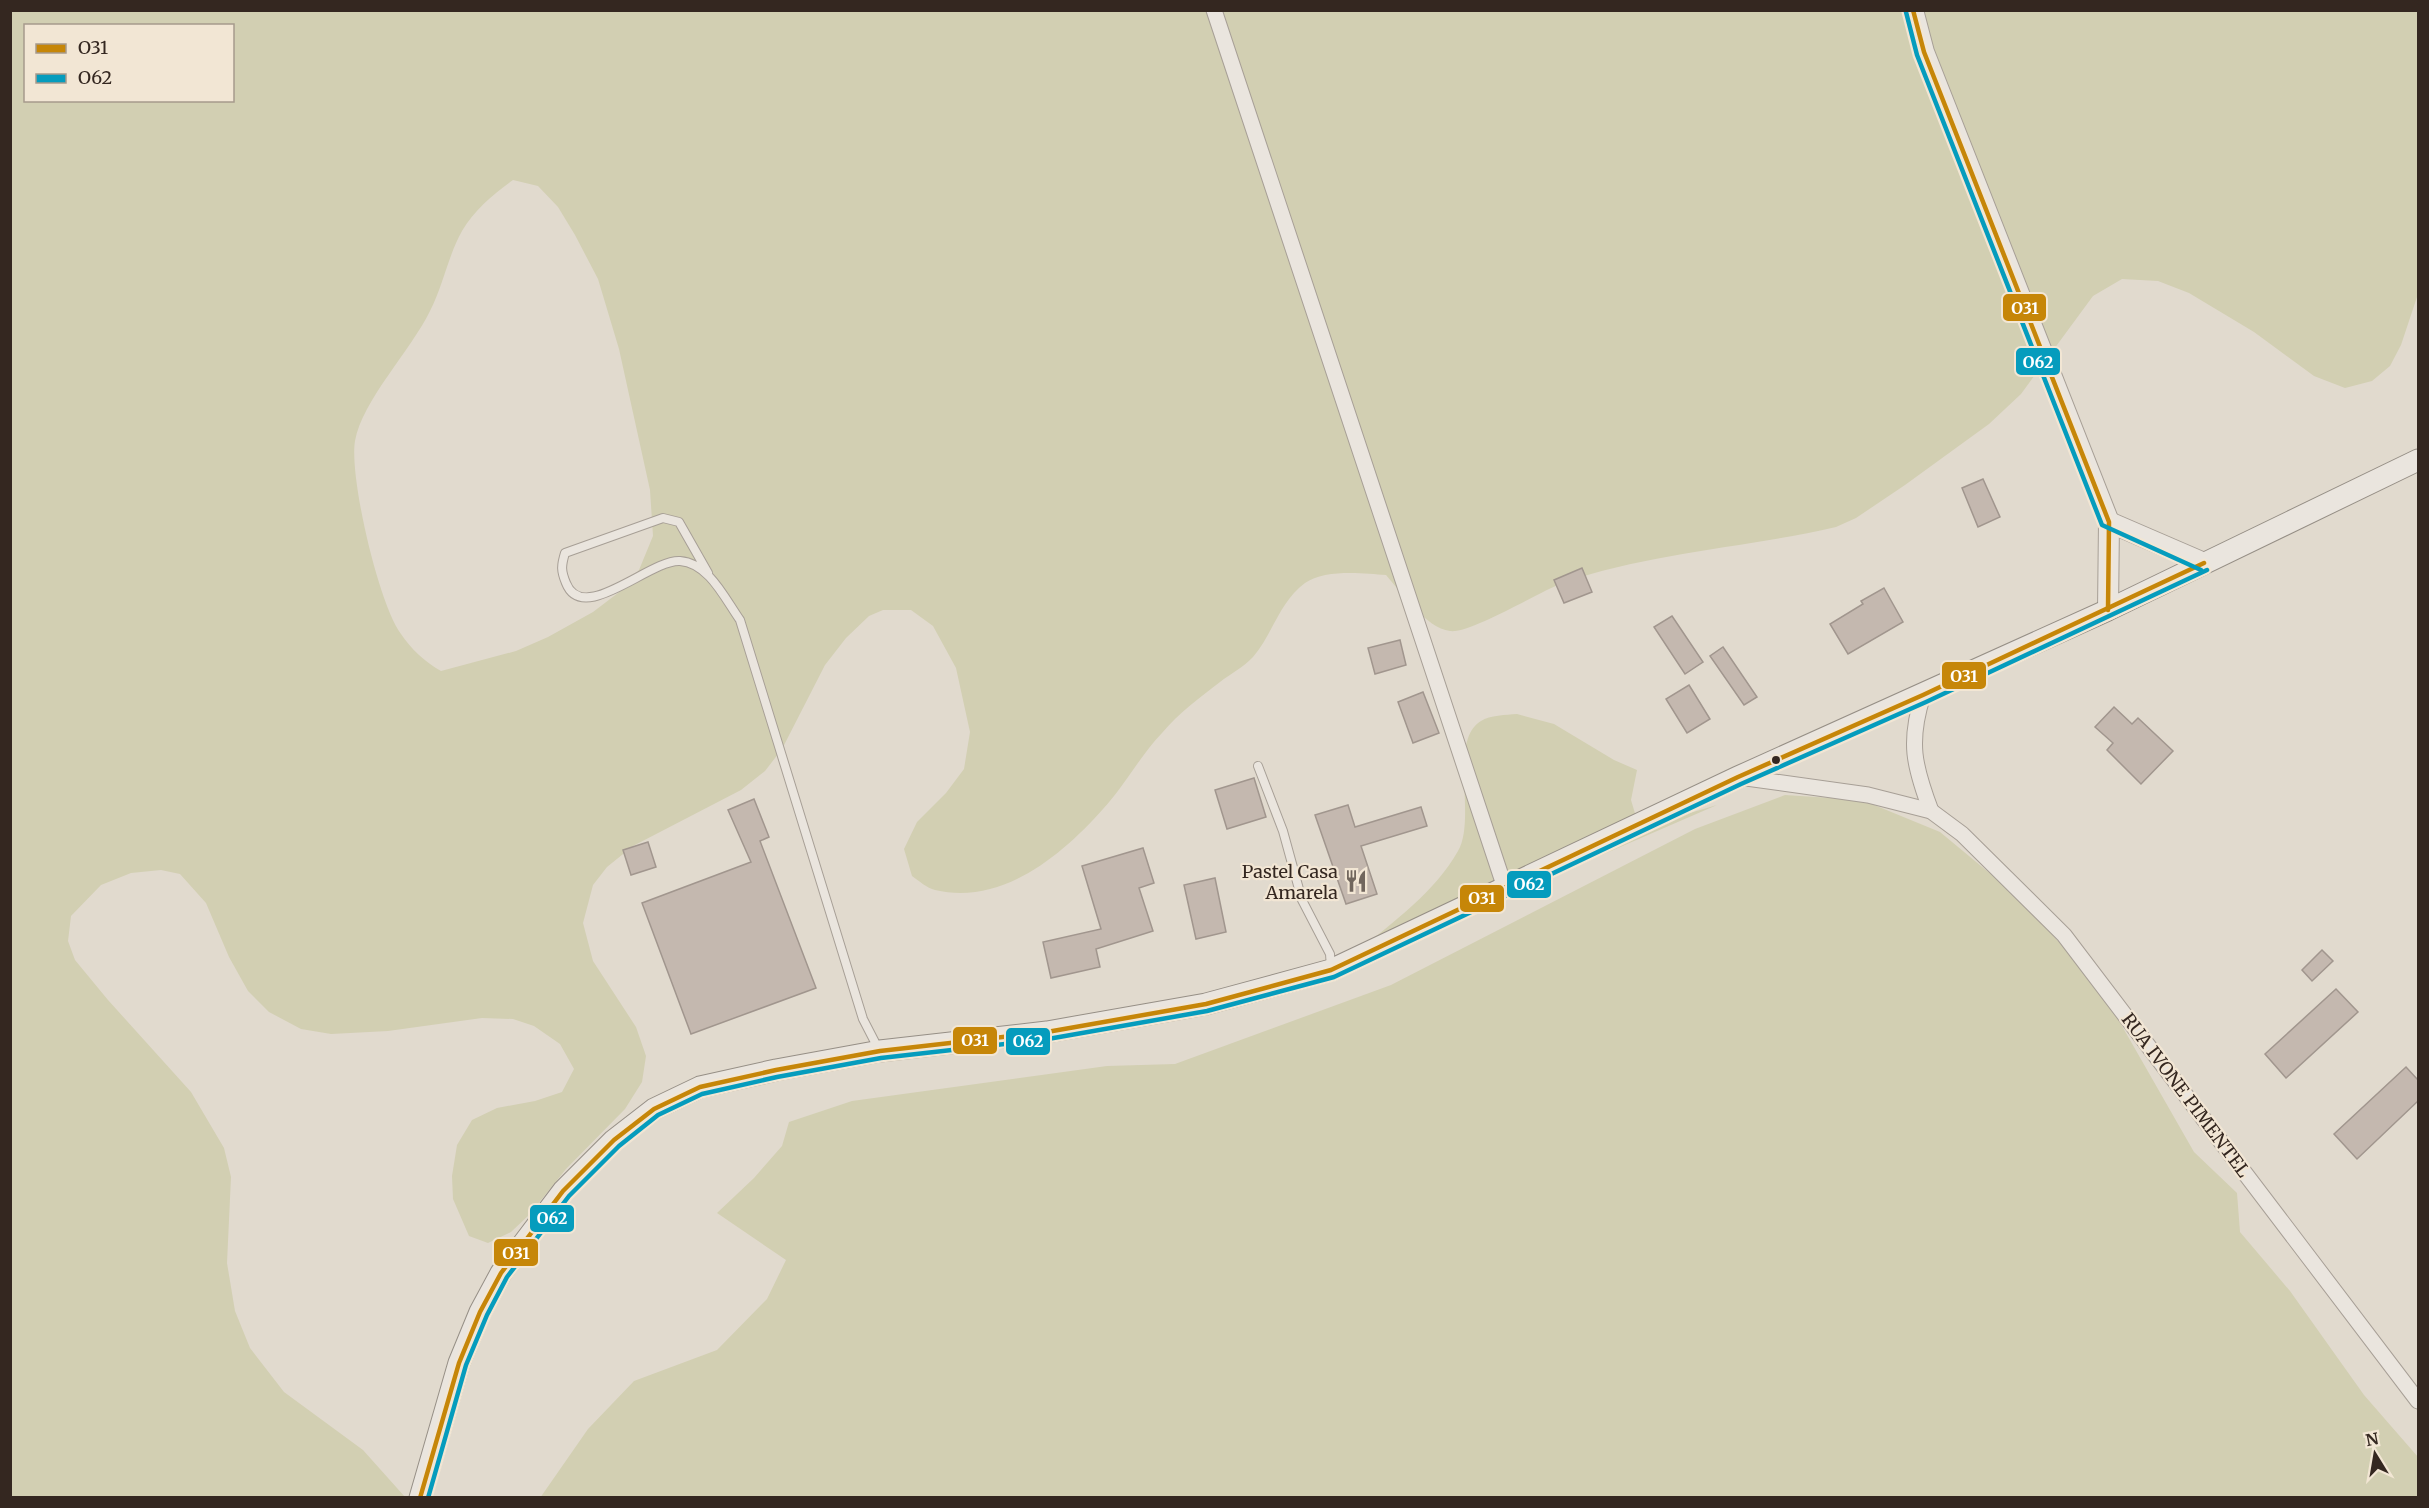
<svg xmlns="http://www.w3.org/2000/svg" width="2429" height="1508" font-family="Merriweather,serif">
<rect width="100%" height="100%" fill="#e1dace"/>
<g fill="#d2cfb2" fill-rule="evenodd">
<path d="M10 11H2418V294L2401 345 2390 366 2372 381 2345 388 2314 376 2254 332 2189 293 2158 281 2122 279 2093 296 2021 394 1989 424 1905 485 1856 518 1836 527C1746 548 1651 552 1563 583 1540 591 1470 634 1450 631 1426 628 1401 592 1386 575 1363 573 1324 569 1305 583 1280 601 1272 635 1253 657 1244 667 1230 674 1220 682 1199 698 1179 713 1162 733 1140 756 1125 785 1103 809 1062 855 1002 906 935 890 927 888 919 881 912 876L904 849 917 822 946 793 964 769 970 732 956 668 933 626 911 610H883L869 616 846 638 825 665 782 749 765 771 741 790 633 846 607 867 593 885 583 923 593 961 636 1027 646 1056 642 1082 625 1109 566 1169 529 1215 511 1232 488 1243 469 1236 453 1199 452 1176 457 1145 472 1120 497 1108 535 1101 562 1092 574 1069 560 1044 534 1026 513 1019 482 1018 388 1031 331 1034 301 1029 269 1012 248 991 229 957 206 903 180 874 161 870 131 873 101 885 71 916 68 941 75 960 108 1000 191 1092 224 1148 231 1177 227 1263 235 1311 250 1348 284 1392 363 1450 405 1497H11ZM26 26H232V100H26ZM513 180 538 186 558 207 575 235 598 279 619 349 650 490 653 536 639 570 618 593 593 612 548 637 516 651 441 671C425 662 411 649 401 634 379 605 349 477 355 441 362 401 411 350 430 311 443 286 448 256 462 231 475 209 494 194 513 180Z"/>
<path d="M1517 714 1554 724 1614 760 1637 770 1631 800 1637 820 1649 825 1717 805 1496 901 1358 951C1394 921 1434 893 1458 851 1477 818 1448 741 1481 721 1490 715 1506 715 1517 714Z"/>
<path d="M1785 795 1862 800 1940 832 2022 900 2102 991 2194 1152 2237 1193 2240 1232 2290 1291 2364 1395 2418 1457V1498H540L588 1429 634 1381 717 1350 767 1299 786 1260 717 1213 754 1178 782 1146 789 1122 852 1101 1107 1066 1175 1064 1391 985 1695 829Z"/>
</g>
<g fill="#c4b8af" stroke="#a1968e" stroke-width="1.5">
<path d="M1983 479 2000 517 1978 527 1962 488Z"/>
<path d="M1582 568 1592 592 1564 603 1554 580Z"/>
<path d="M1884 588 1903 622 1848 654 1830 624 1863 604 1861 601Z"/>
<path d="M1672 616 1703 662 1685 674 1654 627Z"/>
<path d="M1400 640 1406 665 1375 674 1368 648Z"/>
<path d="M1723 647 1757 697 1744 705 1710 656Z"/>
<path d="M1689 685 1710 719 1687 733 1666 699Z"/>
<path d="M1423 692 1439 733 1413 743 1398 702Z"/>
<path d="M2114 707 2132 724 2138 718 2173 751 2141 784 2107 750 2113 743 2095 727Z"/>
<path d="M1254 778 1266 817 1227 829 1215 790Z"/>
<path d="M754 799 769 837 760 841 816 988 691 1034 642 903 751 862 728 810Z"/>
<path d="M1348 805 1355 827 1421 807 1427 826 1361 846 1377 894 1346 904 1315 815Z"/>
<path d="M648 842 656 867 631 875 623 850Z"/>
<path d="M1143 848 1154 883 1139 888 1153 931 1096 949 1100 967 1051 978 1043 942 1101 929 1082 866Z"/>
<path d="M1215 878 1226 932 1196 939 1184 885Z"/>
<path d="M2322 950 2333 961 2312 981 2302 970Z"/>
<path d="M2336 989 2358 1012 2286 1078 2265 1054Z"/>
<path d="M2406 1067 2418 1080V1101L2357 1159 2334 1134Z"/>
</g>
<g fill="none" stroke-linecap="round" stroke-linejoin="round">
<g stroke="#a79f96" stroke-width="10">
<g id="service">
<path d="M708 573 679 522 663 518 565 553C561 566 561 571 566 583 583 626 650 559 680 561 709 563 725 599 740 620L863 1019 879 1050"/>
<path d="M1258 766 1283 831 1302 900 1330 954 1331 968"/>
</g>
</g>
<g stroke="#a79f96" stroke-width="17">
<g id="minor">
<path d="M1214 10 1505 888"/>
<path d="M1923 695C1908 742 1914 766 1931 811"/>
<path d="M1739 777 1868 795 1931 811 1962 834 2064 935 2418 1401"/>
</g>
</g>
<g stroke="#a79f96" stroke-width="22">
<g id="tertiary">
<path d="M1913 10 1924 52 2109 522 2108 610"/>
<path d="M2109 522 2204 563"/>
</g>
</g>
<g stroke="#968f86" stroke-width="23">
<path id="secondary" d="M420 1498 459 1363 480 1312 501 1273 563 1191 614 1140 654 1109 700 1087 776 1070 880 1051 1047 1032 1206 1004 1331 970 1738 777 2108 610 2418 460"/>
</g>
<use href="#service" stroke="#eae5de" stroke-width="8"/>
<use href="#minor" stroke="#eae5de" stroke-width="15"/>
<use href="#tertiary" stroke="#eae5de" stroke-width="20"/>
<use href="#secondary" stroke="#eae5de" stroke-width="21"/>
<g stroke="#f2e6d4" stroke-width="9">
<g id="bus-1">
<path d="M1913 10 1924 52 2109 522 2108 610"/>
<path d="M420 1498 459 1363 480 1312 501 1273 563 1191 614 1140 654 1109 700 1087 776 1070 880 1051 1047 1032 1206 1004 1331 970 1738 777 1923 695 2204 563"/>
</g>
</g>
<g stroke="#f2e6d4" stroke-width="9">
<g id="bus-2">
<path d="M1906 12 1917 55 2102 525 2201 570"/>
<path d="M428 1498 466 1365 487 1315 507 1277 569 1196 619 1146 658 1115 702 1094 777 1077 881 1058 1048 1039 1207 1011 1334 977 1741 784 1926 702 2207 570"/>
</g>
</g>
<use href="#bus-1" stroke="#c68608" stroke-width="4.5"/>
<use href="#bus-2" stroke="#059cbd" stroke-width="4.5"/>
</g>
<defs>
<g id="restaurant-bare" transform="scale(1.8)"><path d="M-5-6h1v4h1v-4h1v4h1v-4h1v5L-1.5 .5V6h-2V.5L-5-1ZM5-6V6H3V1.5H1.5Q1.5-4 5-6Z" fill="#71665d" stroke="#f2e6d4" stroke-width="2.5" paint-order="stroke"/></g>
</defs>
<g fill-rule="evenodd">
<use href="#restaurant-bare" x="1356" y="881"/>
</g>
<circle fill="#342720" stroke="#f2e6d4" stroke-width="2" cx="1776" cy="760" r="5"/>
<g text-anchor="middle" dominant-baseline="central" stroke-width="4.5" stroke-linejoin="round" paint-order="stroke">
<g font-size="18" fill="#342720" stroke="#f2e6d4" text-anchor="end">
<text x="1338" y="871">Pastel Casa<tspan x="1338" dy="21">Amarela</tspan></text>
</g>
<g font-size="18" fill="#342720" stroke="#f2e6d4">
<text transform="translate(2186 1095) rotate(53)">RUA IVONE PIMENTEL</text>
</g>
</g>
<g stroke="#f2e6d4" stroke-width="2">
<rect x="2002" y="293" width="45" height="29" rx="6" fill="#c68608"/>
<rect x="2015" y="347" width="46" height="29" rx="6" fill="#059cbd"/>
<rect x="1941" y="661" width="46" height="29" rx="6" fill="#c68608"/>
<rect x="1506" y="870" width="46" height="29" rx="6" fill="#059cbd"/>
<rect x="1459" y="884" width="46" height="29" rx="6" fill="#c68608"/>
<rect x="952" y="1026" width="46" height="29" rx="6" fill="#c68608"/>
<rect x="1005" y="1027" width="46" height="29" rx="6" fill="#059cbd"/>
<rect x="529" y="1204" width="46" height="29" rx="6" fill="#059cbd"/>
<rect x="493" y="1238" width="46" height="29" rx="6" fill="#c68608"/>
</g>
<g font-size="16" text-anchor="middle" font-weight="bold" fill="#fff">
<text x="2025" y="314">O31</text>
<text x="2038" y="368">O62</text>
<text x="1964" y="682">O31</text>
<text x="1529" y="890">O62</text>
<text x="1482" y="904">O31</text>
<text x="975" y="1046">O31</text>
<text x="1028" y="1047">O62</text>
<text x="552" y="1224">O62</text>
<text x="516" y="1259">O31</text>
</g>
<rect width="2429" height="1508" fill="none" stroke="#342720" stroke-width="24"/>
<rect x="24" y="24" width="210" height="78" fill="#f2e6d4" stroke="#a69a8c" stroke-width="1.5"/>
<rect x="36" y="44" width="30" height="9" fill="#c68608" stroke="#a69a8c" stroke-width="1.5"/>
<text x="78" y="54" font-size="18" fill="#342720">O31</text>
<rect x="36" y="74" width="30" height="9" fill="#059cbd" stroke="#a69a8c" stroke-width="1.5"/>
<text x="78" y="84" font-size="18" fill="#342720">O62</text>
<g transform="translate(2375 1454) rotate(349)" stroke="#f2e6d4" stroke-width="4.5" paint-order="stroke">
<path d="M0-4.5L10 22L0 15L-10 22Z" fill="#342720"/>
<text y="-9" font-size="16" font-weight="bold" text-anchor="middle" fill="#342720">N</text>
</g>
</svg>
